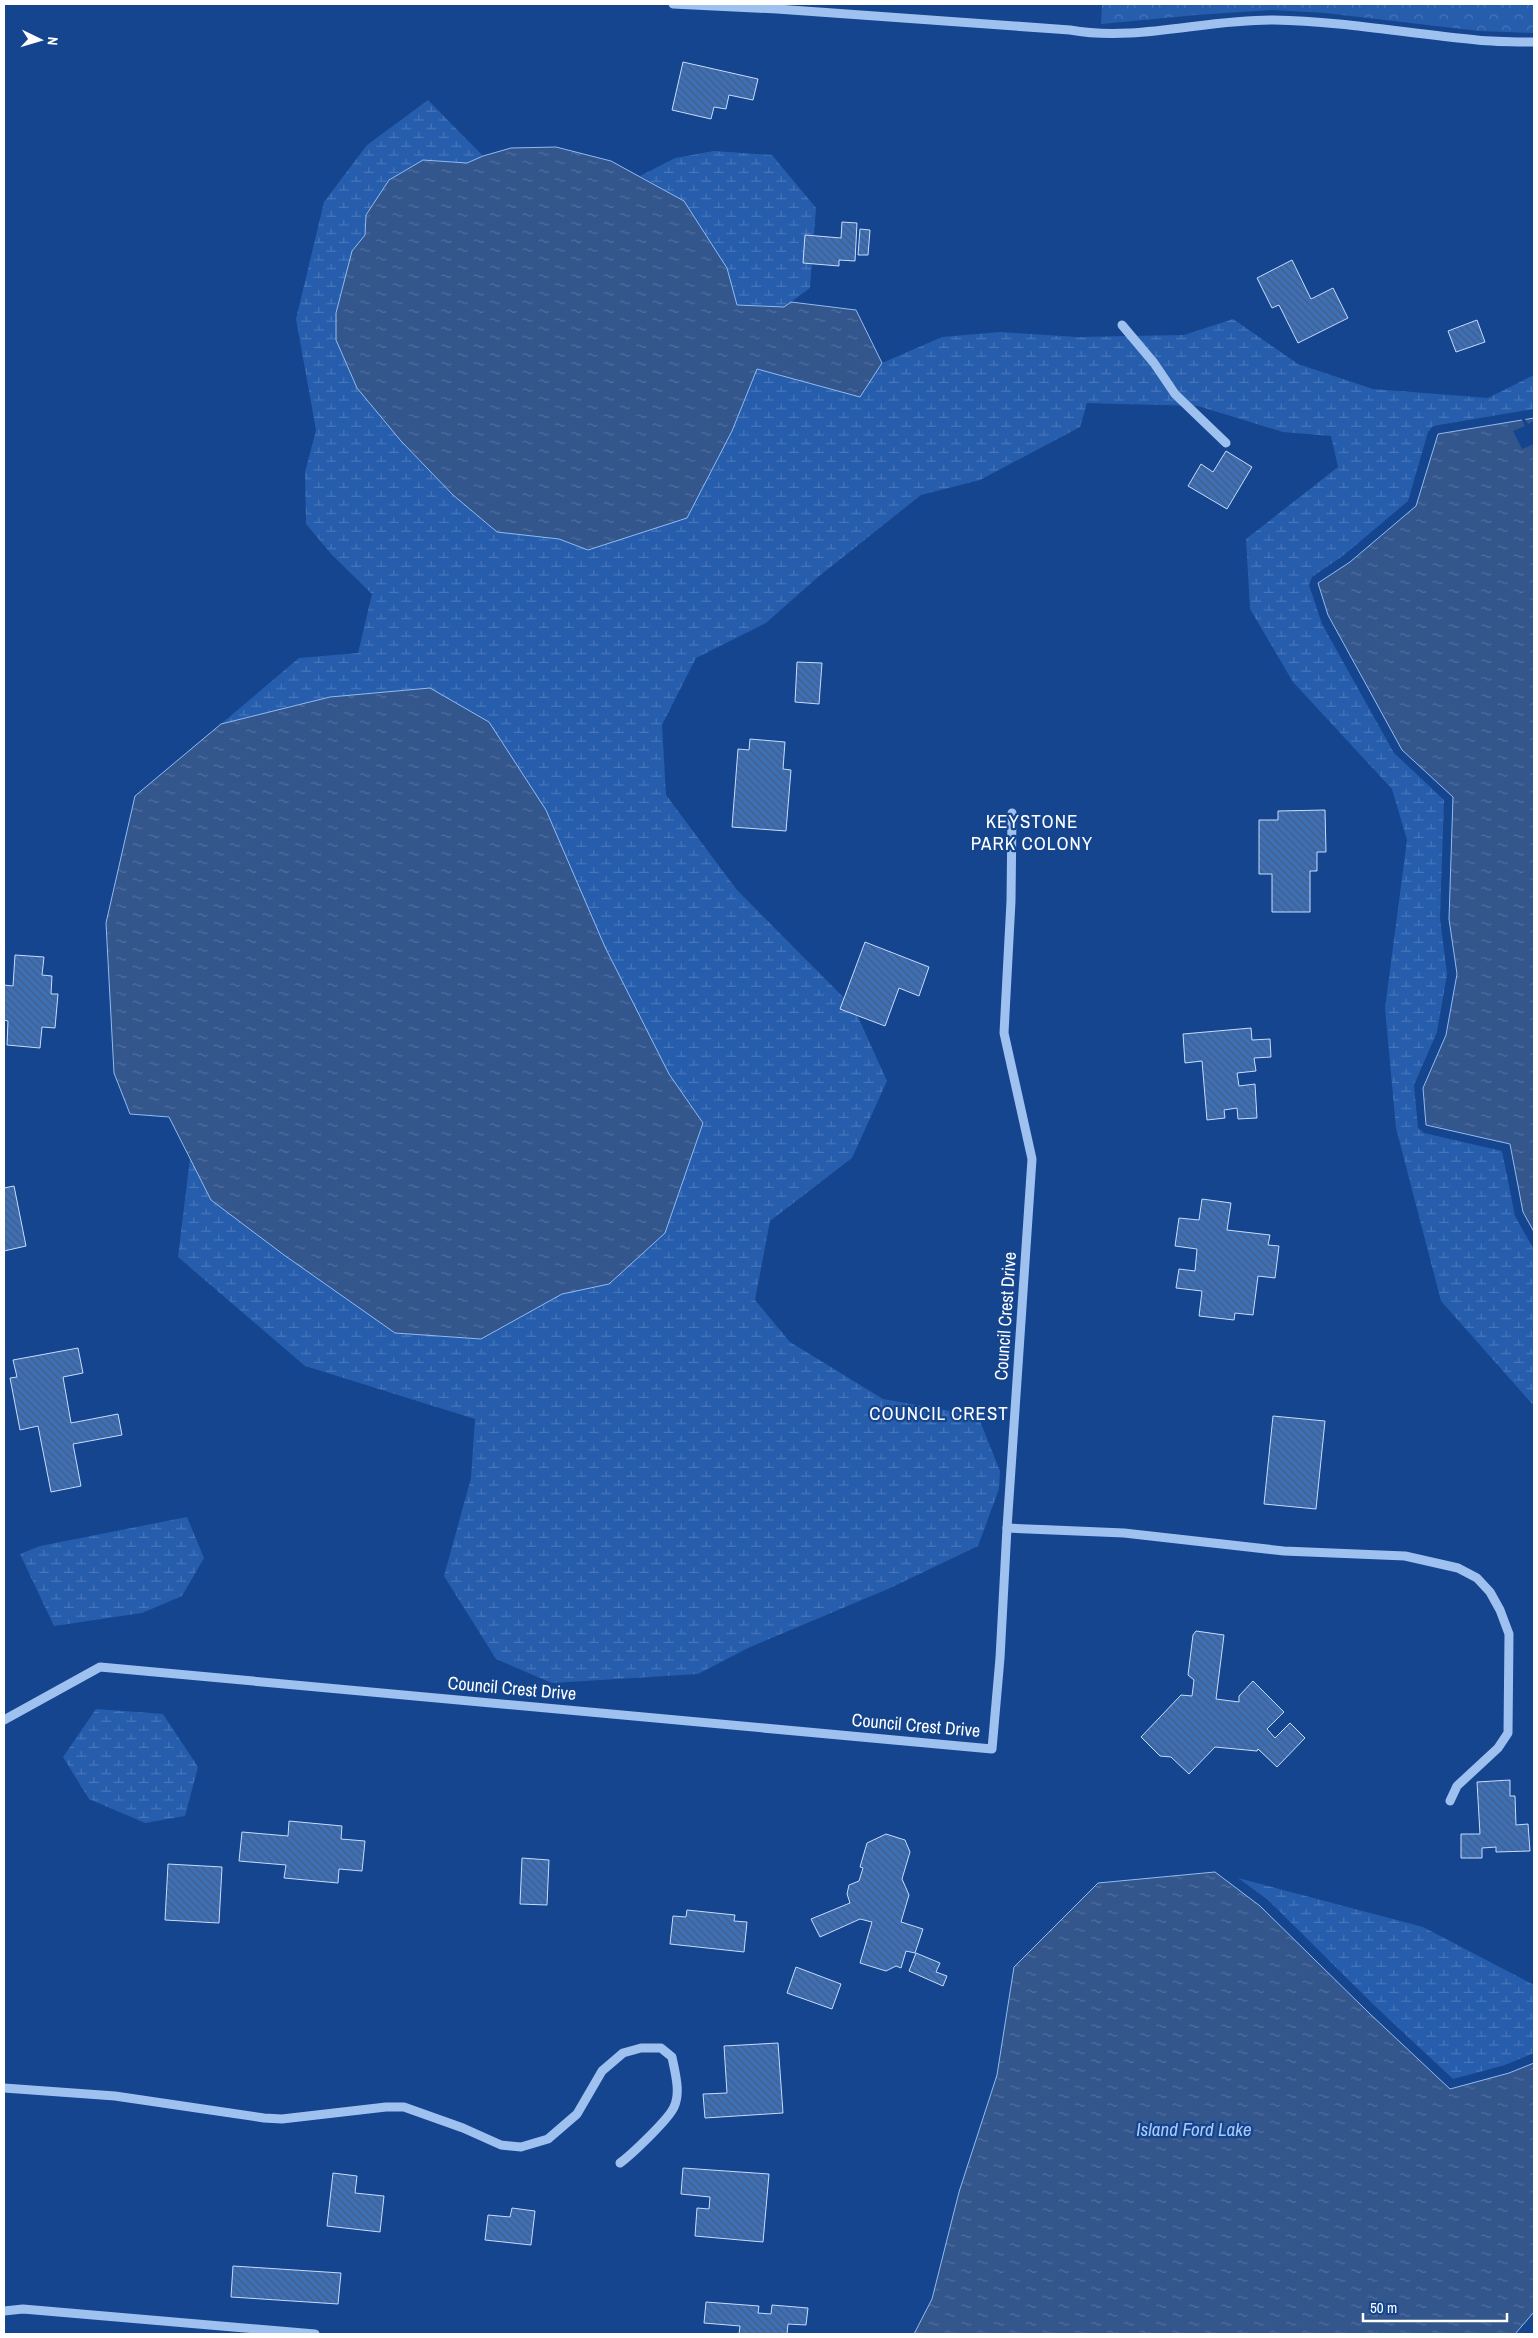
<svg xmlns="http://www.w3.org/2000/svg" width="1538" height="2338" font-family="'Archivo Narrow',sans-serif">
<defs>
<pattern id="forest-crowns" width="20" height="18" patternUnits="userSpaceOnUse" patternTransform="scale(1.25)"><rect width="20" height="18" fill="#265ead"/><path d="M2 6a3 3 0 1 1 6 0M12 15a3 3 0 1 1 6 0" fill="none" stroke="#4776b9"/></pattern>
<pattern id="wetland-marsh" width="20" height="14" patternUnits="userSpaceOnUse" patternTransform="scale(1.25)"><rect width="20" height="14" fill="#265ead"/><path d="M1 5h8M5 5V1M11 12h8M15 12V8" fill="none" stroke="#4776b9"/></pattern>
<pattern id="water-ripples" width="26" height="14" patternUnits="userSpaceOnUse" patternTransform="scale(1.25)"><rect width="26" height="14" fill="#33568d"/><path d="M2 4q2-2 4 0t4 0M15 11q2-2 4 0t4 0" fill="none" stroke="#526f9e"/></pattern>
<pattern id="building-back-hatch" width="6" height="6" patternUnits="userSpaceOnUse" patternTransform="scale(1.25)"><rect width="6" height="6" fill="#3d6fb7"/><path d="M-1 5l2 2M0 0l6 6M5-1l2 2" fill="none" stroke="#455c7c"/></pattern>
</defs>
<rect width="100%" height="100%" fill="#14458e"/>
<path fill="url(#forest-crowns)" d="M1102 4H1534V33L1479 31 1325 13 1273 10 1196 15 1101 24Z"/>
<g fill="url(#wetland-marsh)">
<path d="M428 100 483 156 467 163 423 160 366 215 365 235 352 251 357 388 401 441 453 495 497 532 559 539 588 550 732 431 757 369 860 397 882 363 942 337 1000 332 1077 337 1184 335 1233 319 1298 364 1373 389 1488 398 1534 375V409L1433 426 1428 432 1408 501 1344 555 1312 577 1309 585 1322 624 1394 753 1444 800 1440 918 1447 974 1437 1032 1414 1085 1418 1128 1424 1133 1502 1151 1515 1216 1534 1250V1406L1441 1301 1396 1128 1385 1008 1407 840 1392 789 1293 682 1250 609 1246 539 1338 467 1331 436 1283 432 1198 406 1087 403 1080 427 980 480 921 495 818 577 766 623 696 658 662 725 666 795 737 890 854 1008 887 1081 852 1158 770 1221 755 1300 790 1342 883 1399 978 1416 1000 1471 999 1489 978 1546 888 1589 748 1648 698 1674 552 1683 496 1659 444 1576 471 1478 475 1419 305 1366 178 1257 190 1158 211 1200 284 1255 395 1333 481 1339 562 1294 609 1284 703 1124 669 1074 605 947 546 810 430 688 330 697 221 724 299 658 358 653 372 594 332 555 306 524 305 472 316 430 296 319 324 202 367 145Z"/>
<path d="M714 151 772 155 816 208 810 288 784 307 737 305 727 268 684 201 640 176 675 158Z"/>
<path d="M187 1517 204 1558 182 1596 142 1613 54 1626 20 1554 40 1546Z"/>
<path d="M96 1709 163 1714 198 1767 185 1816 145 1823 89 1799 63 1757Z"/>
<path d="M1238 1878 1423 1927 1534 1985V2053L1505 2065 1453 2079 1376 2007 1268 1900Z"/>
</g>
<g fill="url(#water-ripples)" stroke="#91bbf3">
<path d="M556 147 611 161 684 201 727 268 737 305 784 307 791 302 856 310 882 363 860 397 757 369 732 431 687 518 588 550 559 539 497 532 453 495 401 441 357 388 336 340V313L352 251 365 235 366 215 389 180 423 160 467 163 483 156 511 148Z"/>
<path d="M1534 418V1232L1523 1212 1510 1144 1426 1125 1423 1088 1446 1035 1457 974 1449 919 1453 797 1402 750 1328 615 1318 583 1350 562 1416 506 1438 434Z"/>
<path d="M430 688 489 722 546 810 605 947 669 1074 703 1123 665 1233 609 1284 562 1294 481 1339 395 1333 284 1255 211 1200 169 1117 130 1114 114 1073 106 923 135 796 221 724 330 697Z"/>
<path d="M1215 1872 1260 1906 1369 2013 1450 2089 1509 2073 1534 2063V2312L1515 2334H914L932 2299 959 2192 997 2075 1014 1967 1098 1883Z"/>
</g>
<path fill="#14458e" d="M1524 417 1528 424 1534 421V444L1522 449 1513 431 1525 426 1521 418Z"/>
<g fill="url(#building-back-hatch)" stroke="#c6dcfc">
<path d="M683 62 758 79 753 100 729 95 726 109 714 107 711 119 672 110Z"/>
<path d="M842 222 857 223 855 261 839 260V266L803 263 805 235 841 238Z"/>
<path d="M860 229 870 230 868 255H858Z"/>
<path d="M1292 260 1311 299 1333 288 1348 318 1298 343 1279 305 1272 308 1257 278Z"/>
<path d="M1477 320 1485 342 1456 352 1448 331Z"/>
<path d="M1226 451 1252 467 1227 509 1188 486 1201 464 1213 472Z"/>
<path d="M797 662 822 663 819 704 795 702Z"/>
<path d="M750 739 785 742 783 769 791 770 786 831 732 827 738 749 749 750Z"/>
<path d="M1325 810 1326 852H1317V871H1310V912H1272V874H1259V820H1278V811Z"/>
<path d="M865 942 929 967 919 996 899 988 885 1026 840 1009Z"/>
<path d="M15 955 44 957 42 975 52 976 51 994H58L55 1028 42 1027 40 1048 7 1045 8 1021 4 1020V985L13 986Z"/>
<path d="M1251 1028 1252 1040 1270 1039 1271 1057 1254 1058 1256 1071 1237 1073 1239 1086 1255 1084 1257 1118 1238 1119 1237 1108 1224 1110 1225 1118 1207 1120 1202 1061 1185 1063 1183 1034Z"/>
<path d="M14 1186 26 1246 4 1251V1188Z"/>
<path d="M1202 1199 1231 1203 1227 1230 1270 1235 1268 1245 1279 1246 1275 1278 1258 1276 1253 1315 1235 1313 1234 1320 1199 1316 1202 1291 1176 1288 1179 1269 1195 1271 1197 1249 1175 1246 1179 1218 1199 1220Z"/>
<path d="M78 1348 83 1373 63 1377 71 1423 118 1414 122 1435 73 1444 81 1486 51 1492 38 1426 20 1430 10 1378 17 1377 13 1360Z"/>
<path d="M1273 1416 1325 1421 1316 1509 1264 1504Z"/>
<path d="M1196 1631 1224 1635 1216 1699 1239 1702V1696L1253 1681 1284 1712 1267 1729 1275 1738 1290 1723 1305 1738 1277 1767 1258 1749 1257 1751 1215 1747 1189 1774 1171 1757 1160 1756 1141 1737 1181 1695 1192 1696 1194 1680 1188 1675 1193 1635Z"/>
<path d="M1510 1780V1796H1515L1516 1825 1528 1824 1530 1851 1496 1852V1847L1482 1848V1858H1461V1834H1480L1477 1782Z"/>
<path d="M289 1821 342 1826 341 1839 365 1841 362 1871 339 1869 338 1883 284 1878 286 1865 239 1861 242 1832 288 1836Z"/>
<path d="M886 1834 905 1840 910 1852 902 1879 909 1895 901 1922 923 1929 915 1953 906 1951 901 1968 896 1966 886 1971 860 1963 872 1922 860 1919 820 1937 811 1919 850 1903 847 1894 849 1885 859 1881 863 1868 860 1867 867 1843Z"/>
<path d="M522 1858 549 1860 547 1905 520 1904Z"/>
<path d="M168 1864 222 1867 219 1923 165 1920Z"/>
<path d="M687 1910 735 1915 734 1921 747 1922 744 1952 670 1944 673 1916 686 1917Z"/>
<path d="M916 1953 940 1963 936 1972 947 1976 943 1986 909 1971Z"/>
<path d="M796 1967 841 1984 832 2009 787 1993Z"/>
<path d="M778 2043 783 2113 705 2118 703 2094 727 2093 724 2046Z"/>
<path d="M683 2168 769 2174 763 2242 695 2236 697 2208 709 2209 710 2197 681 2194Z"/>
<path d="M333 2173 357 2176 355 2193 384 2196 380 2232 327 2226Z"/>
<path d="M512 2208 535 2211 531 2245 485 2240 488 2215 510 2217Z"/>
<path d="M233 2266 341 2273 338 2304 231 2297Z"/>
<path d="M706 2302 759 2306 758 2313 771 2314 772 2305 808 2308 806 2325 788 2324 787 2334H739L740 2326 704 2323Z"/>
</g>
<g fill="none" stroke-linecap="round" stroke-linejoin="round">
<g stroke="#9fc1f0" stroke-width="9">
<path d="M673 4 777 9 1070 30C1137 42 1206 19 1274 20 1342 21 1410 34 1477 40 1496 42 1515 42 1534 42"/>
<path d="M1122 325 1154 363 1175 394 1226 443"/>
<path d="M1007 1528 1124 1533 1284 1551 1405 1556 1458 1568 1477 1578 1490 1592 1500 1610 1509 1634 1508 1733 1498 1748 1457 1786 1450 1801"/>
<path d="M4 1720 100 1667 992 1749 1000 1658 1007 1528 1032 1159 1004 1033 1011 901 1012 813"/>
<path d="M4 2088 115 2096 264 2118 282 2119 386 2107H404L463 2128 501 2145 521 2147 548 2139 577 2114 602 2071 623 2053 641 2048H661L672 2057C675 2073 681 2092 674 2107 669 2119 631 2155 620 2163"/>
<path d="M4 2311 23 2309 315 2334"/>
</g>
</g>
<g text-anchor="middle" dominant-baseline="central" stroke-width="4.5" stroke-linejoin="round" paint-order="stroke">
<g font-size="18" fill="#fff" stroke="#14458e">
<text transform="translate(1005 1316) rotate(-86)">Council Crest Drive</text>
<text transform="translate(512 1688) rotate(5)">Council Crest Drive</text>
<text transform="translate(916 1725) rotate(5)">Council Crest Drive</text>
</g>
<g font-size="19" letter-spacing="1" fill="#fff" stroke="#14458e">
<text x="1032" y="821">KEYSTONE<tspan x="1032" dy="22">PARK COLONY</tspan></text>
<text x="939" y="1413">COUNCIL CREST</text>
</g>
<g font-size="19" font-style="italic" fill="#abcbf8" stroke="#14458e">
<text x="1194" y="2129">Island Ford Lake</text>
</g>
</g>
<rect width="1538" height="2338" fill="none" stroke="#ffffff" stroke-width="10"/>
<g transform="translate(40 40) rotate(95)" stroke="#14458e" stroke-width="4" paint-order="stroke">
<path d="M0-4L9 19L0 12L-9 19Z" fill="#ffffff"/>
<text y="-8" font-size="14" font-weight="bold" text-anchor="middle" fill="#ffffff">N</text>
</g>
<path d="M1363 2313v8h144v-8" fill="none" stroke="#ffffff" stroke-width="2.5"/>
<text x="1370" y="2313" font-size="15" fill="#ffffff" stroke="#14458e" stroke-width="4" paint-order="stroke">50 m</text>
</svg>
